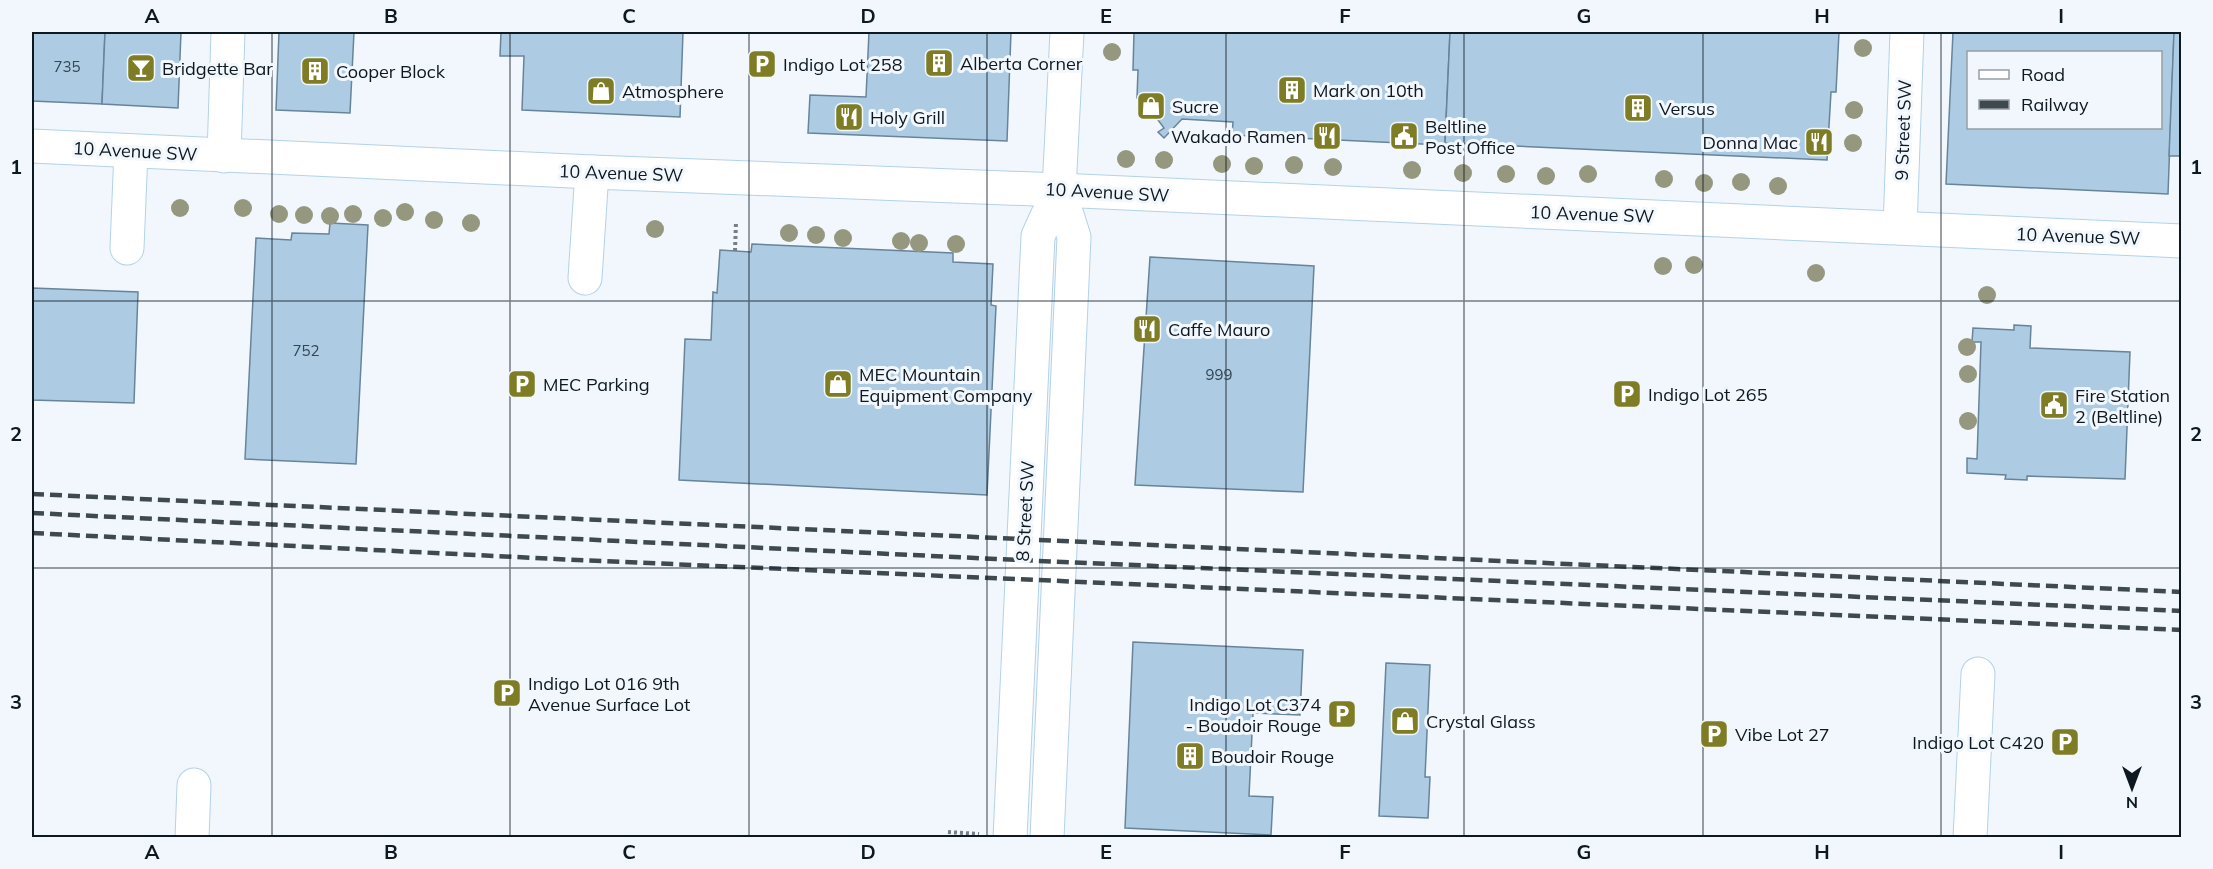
<svg xmlns="http://www.w3.org/2000/svg" width="2213" height="869" font-family="Mulish,sans-serif">
<rect width="100%" height="100%" fill="#f1f7fc"/>
<g fill="#adcce3" stroke="#67849a" stroke-width="1.5" fill-rule="evenodd">
<path d="M32 32H105L102 104 32 101Z"/>
<path d="M105 32H181L178 108 102 104Z"/>
<path d="M279 32H354L350 113 276 110Z"/>
<path d="M501 32H683L680 117 522 110 524 56H500Z"/>
<path d="M869 32H1011L1007 141 808 133 810 95 866 97Z"/>
<path d="M1134 32H1450L1445 143H1442V145L1232 135 1233 122 1182 119 1164 138 1158 132 1164 128 1155 116 1149 118 1144 98H1137L1138 70H1133Z"/>
<path d="M1450 32H1839L1836 92H1831L1827 160 1445 143Z"/>
<path d="M1953 32H2174L2168 194 1946 184ZM1968 52H2160V128H1968Z"/>
<path d="M2174 32H2182V156H2169Z"/>
<path d="M330 223 368 225 356 464 245 459 256 238 291 240 292 233 329 234Z"/>
<path d="M752 244 953 253V262L993 264 991 305 996 306 987 495 679 480 685 339 711 340 713 292 717 293 720 250 751 252Z"/>
<path d="M1150 257 1314 266 1303 492 1135 485Z"/>
<path d="M32 288 138 292 134 403 32 400Z"/>
<path d="M2014 325 2031 326 2030 348 2130 352 2125 479 2027 476V480L2005 479 2006 475 1967 473V458L1977 459 1981 342H1972L1973 328 2014 330Z"/>
<path d="M1133 642 1303 650 1300 715 1253 713 1249 796 1273 797 1271 835 1125 828Z"/>
<path d="M1386 663 1430 665 1425 777H1430L1428 818 1379 816Z"/>
</g>
<g fill="none" stroke-linecap="round" stroke-linejoin="round">
<g stroke="#b3d2ea" stroke-width="35">
<g id="minor">
<path d="M32 146 592 172 1059 190 2182 241"/>
<path d="M224 156 228 32"/>
<path d="M1900 228 1907 32"/>
<path d="M127 248 131 151"/>
<path d="M585 278 592 172"/>
<path d="M192 838 194 785"/>
<path d="M1970 838 1978 674"/>
</g>
</g>
<g stroke="#b3d2ea" stroke-width="35">
<g id="major">
<path d="M1010 838 1038 236 1059 190 1067 32"/>
<path d="M1047 838 1074 237 1059 190"/>
</g>
</g>
<g stroke="#767f85" stroke-width="4" stroke-dasharray="3 3" stroke-linecap="butt">
<path d="M735 251 736 222"/>
<path d="M948 832 979 834"/>
</g>
<use href="#minor" stroke="#fff" stroke-width="33"/>
<use href="#major" stroke="#fff" stroke-width="33"/>
<g stroke="#3f4950" stroke-width="4.5" stroke-dasharray="12 6" stroke-linecap="butt">
<path d="M32 494 2182 592"/>
<path d="M32 513 996 559 2182 611"/>
<path d="M32 533 556 559 2182 630"/>
</g>
</g>
<g fill="#95977f">
<circle cx="1863" cy="48" r="9"/>
<circle cx="1112" cy="52" r="9"/>
<circle cx="1854" cy="110" r="9"/>
<circle cx="1853" cy="143" r="9"/>
<circle cx="1126" cy="159" r="9"/>
<circle cx="1164" cy="160" r="9"/>
<circle cx="1222" cy="164" r="9"/>
<circle cx="1294" cy="165" r="9"/>
<circle cx="1254" cy="166" r="9"/>
<circle cx="1333" cy="167" r="9"/>
<circle cx="1412" cy="170" r="9"/>
<circle cx="1463" cy="173" r="9"/>
<circle cx="1506" cy="174" r="9"/>
<circle cx="1588" cy="174" r="9"/>
<circle cx="1546" cy="176" r="9"/>
<circle cx="1664" cy="179" r="9"/>
<circle cx="1741" cy="182" r="9"/>
<circle cx="1704" cy="183" r="9"/>
<circle cx="1778" cy="186" r="9"/>
<circle cx="180" cy="208" r="9"/>
<circle cx="243" cy="208" r="9"/>
<circle cx="405" cy="212" r="9"/>
<circle cx="279" cy="214" r="9"/>
<circle cx="353" cy="214" r="9"/>
<circle cx="304" cy="215" r="9"/>
<circle cx="330" cy="216" r="9"/>
<circle cx="383" cy="218" r="9"/>
<circle cx="434" cy="220" r="9"/>
<circle cx="471" cy="223" r="9"/>
<circle cx="655" cy="229" r="9"/>
<circle cx="789" cy="233" r="9"/>
<circle cx="816" cy="235" r="9"/>
<circle cx="843" cy="238" r="9"/>
<circle cx="901" cy="241" r="9"/>
<circle cx="919" cy="243" r="9"/>
<circle cx="956" cy="244" r="9"/>
<circle cx="1694" cy="265" r="9"/>
<circle cx="1663" cy="266" r="9"/>
<circle cx="1816" cy="273" r="9"/>
<circle cx="1987" cy="295" r="9"/>
<circle cx="1967" cy="347" r="9"/>
<circle cx="1968" cy="374" r="9"/>
<circle cx="1968" cy="421" r="9"/>
</g>
<path fill="none" stroke="#0d1820" stroke-width="1.5" stroke-opacity="0.55" d="M272 32V838M510 32V838M749 32V838M987 32V838M1226 32V838M1464 32V838M1703 32V838M1941 32V838M32 301H2182M32 568H2182"/>
<defs>
<g id="building-square" transform="scale(1.5)"><rect x="-9" y="-9" width="18" height="18" rx="4" fill="#7e7c24" stroke="#f1f7fc"/><path d="M-4-6H4V6H1V3H-1V6H-4ZM-2.5-4.3h1.7v1.8h-1.7ZM.8-4.3h1.7v1.8H.8ZM-2.5-1h1.7V.8h-1.7ZM.8-1h1.7V.8H.8Z" fill="#fff"/></g>
<g id="parking-square" transform="scale(1.5)"><rect x="-9" y="-9" width="18" height="18" rx="4" fill="#7e7c24" stroke="#f1f7fc"/><path d="M-3.5-5.5H1a3.5 3.5 0 0 1 0 7H-1V5.5H-3.5ZM-1-3.4V-.6H.8a1.4 1.4 0 0 0 0-2.8Z" fill="#fff"/></g>
<g id="bar-square" transform="scale(1.5)"><rect x="-9" y="-9" width="18" height="18" rx="4" fill="#7e7c24" stroke="#f1f7fc"/><path d="M-6-5H6L.8 .8V4.5H3.5V6h-7V4.5H-.8V.8Z" fill="#fff"/></g>
<g id="shop-square" transform="scale(1.5)"><rect x="-9" y="-9" width="18" height="18" rx="4" fill="#7e7c24" stroke="#f1f7fc"/><path d="M-5-2.5h2.3a2.7 3.5 0 0 1 5.4 0H5L5.5 6h-11ZM-1.5-2.5h3a1.5 2.3 0 0 0-3 0Z" fill="#fff"/></g>
<g id="restaurant-square" transform="scale(1.5)"><rect x="-9" y="-9" width="18" height="18" rx="4" fill="#7e7c24" stroke="#f1f7fc"/><path d="M-5-6h1v4h1v-4h1v4h1v-4h1v5L-1.5 .5V6h-2V.5L-5-1ZM5-6V6H3V1.5H1.5Q1.5-4 5-6Z" fill="#fff"/></g>
<g id="civic-square" transform="scale(1.5)"><rect x="-9" y="-9" width="18" height="18" rx="4" fill="#7e7c24" stroke="#f1f7fc"/><path d="M-.6-6.5H3V-4.5H.6V-3L4-1V1h2V6H-6V1h2V-1L-.6-3ZM-1.2 2.5V6h2.4V2.5Z" fill="#fff"/></g>
</defs>
<g fill-rule="evenodd">
<use href="#building-square" x="939" y="63"/>
<use href="#parking-square" x="762" y="64"/>
<use href="#bar-square" x="141" y="68"/>
<use href="#building-square" x="315" y="71"/>
<use href="#building-square" x="1292" y="90"/>
<use href="#shop-square" x="601" y="91"/>
<use href="#shop-square" x="1151" y="106"/>
<use href="#building-square" x="1638" y="108"/>
<use href="#restaurant-square" x="849" y="117"/>
<use href="#restaurant-square" x="1327" y="136"/>
<use href="#civic-square" x="1404" y="136"/>
<use href="#restaurant-square" x="1819" y="142"/>
<use href="#restaurant-square" x="1147" y="329"/>
<use href="#parking-square" x="522" y="384"/>
<use href="#shop-square" x="838" y="384"/>
<use href="#parking-square" x="1627" y="394"/>
<use href="#civic-square" x="2054" y="405"/>
<use href="#parking-square" x="507" y="693"/>
<use href="#parking-square" x="1342" y="714"/>
<use href="#shop-square" x="1405" y="721"/>
<use href="#parking-square" x="1714" y="734"/>
<use href="#parking-square" x="2065" y="742"/>
<use href="#building-square" x="1190" y="756"/>
</g>
<g text-anchor="middle" dominant-baseline="central" stroke-width="6" stroke-linejoin="round" paint-order="stroke">
<g font-size="15" fill="#354551">
<text x="67" y="66">735</text>
<text x="306" y="350">752</text>
<text x="1219" y="374">999</text>
</g>
<g font-size="18" fill="#0d1820" stroke="#f1f7fc" text-anchor="start">
<text x="960" y="63">Alberta Corner</text>
<text x="783" y="64">Indigo Lot 258</text>
<text x="162" y="68">Bridgette Bar</text>
<text x="336" y="71">Cooper Block</text>
<text x="1313" y="90">Mark on 10th</text>
<text x="622" y="91">Atmosphere</text>
<text x="1172" y="106">Sucre</text>
<text x="1659" y="108">Versus</text>
<text x="870" y="117">Holy Grill</text>
<text x="1425" y="126">Beltline<tspan x="1425" dy="21">Post Office</tspan></text>
<text x="1306" y="136" text-anchor="end">Wakado Ramen</text>
<text x="1798" y="142" text-anchor="end">Donna Mac</text>
<text x="1168" y="329">Caffe Mauro</text>
<text x="859" y="374">MEC Mountain<tspan x="859" dy="21">Equipment Company</tspan></text>
<text x="543" y="384">MEC Parking</text>
<text x="1648" y="394">Indigo Lot 265</text>
<text x="2075" y="395">Fire Station<tspan x="2075" dy="21">2 (Beltline)</tspan></text>
<text x="528" y="683">Indigo Lot 016 9th<tspan x="528" dy="21">Avenue Surface Lot</tspan></text>
<text x="1321" y="704" text-anchor="end">Indigo Lot C374<tspan x="1321" dy="21">- Boudoir Rouge</tspan></text>
<text x="1426" y="721">Crystal Glass</text>
<text x="1735" y="734">Vibe Lot 27</text>
<text x="2044" y="742" text-anchor="end">Indigo Lot C420</text>
<text x="1211" y="756">Boudoir Rouge</text>
</g>
<g font-size="18" fill="#0d1820" stroke="#f1f7fc">
<text transform="translate(1903 130) rotate(-88)">9 Street SW</text>
<text transform="translate(135 151) rotate(3)">10 Avenue SW</text>
<text transform="translate(621 173) rotate(2)">10 Avenue SW</text>
<text transform="translate(1107 192) rotate(3)">10 Avenue SW</text>
<text transform="translate(1592 214) rotate(2)">10 Avenue SW</text>
<text transform="translate(2078 236) rotate(2)">10 Avenue SW</text>
<text transform="translate(1025 511) rotate(-87)">8 Street SW</text>
</g>
</g>
<rect width="2213" height="869" fill="none" stroke="#f1f7fc" stroke-width="66"/>
<rect x="1967" y="51" width="195" height="78" fill="#f1f7fc" stroke="#969ea4" stroke-width="1.5"/>
<rect x="1979" y="70" width="30" height="9" fill="#ffffff" stroke="#969ea4" stroke-width="1.5"/>
<text x="2021" y="81" font-size="18" fill="#0d1820">Road</text>
<rect x="1979" y="100" width="30" height="9" fill="#3f4950" stroke="#969ea4" stroke-width="1.5"/>
<text x="2021" y="111" font-size="18" fill="#0d1820">Railway</text>
<g transform="translate(2132 788) rotate(180)" stroke="#f1f7fc" stroke-width="4.5" paint-order="stroke">
<path d="M0-4.5L10 22L0 15L-10 22Z" fill="#0d1820"/>
<text y="-9" font-size="16" font-weight="bold" text-anchor="middle" fill="#0d1820">N</text>
</g>
<rect x="33" y="33" width="2147" height="803" fill="none" stroke="#0d1820" stroke-width="2"/>
<g font-size="20" text-anchor="middle" font-weight="bold" fill="#0d1820">
<text x="152" y="23">A</text>
<text x="391" y="23">B</text>
<text x="629" y="23">C</text>
<text x="868" y="23">D</text>
<text x="1106" y="23">E</text>
<text x="1345" y="23">F</text>
<text x="1584" y="23">G</text>
<text x="1822" y="23">H</text>
<text x="2061" y="23">I</text>
<text x="16" y="174">1</text>
<text x="2196" y="174">1</text>
<text x="16" y="441">2</text>
<text x="2196" y="441">2</text>
<text x="16" y="709">3</text>
<text x="2196" y="709">3</text>
<text x="152" y="859">A</text>
<text x="391" y="859">B</text>
<text x="629" y="859">C</text>
<text x="868" y="859">D</text>
<text x="1106" y="859">E</text>
<text x="1345" y="859">F</text>
<text x="1584" y="859">G</text>
<text x="1822" y="859">H</text>
<text x="2061" y="859">I</text>
</g>
</svg>
